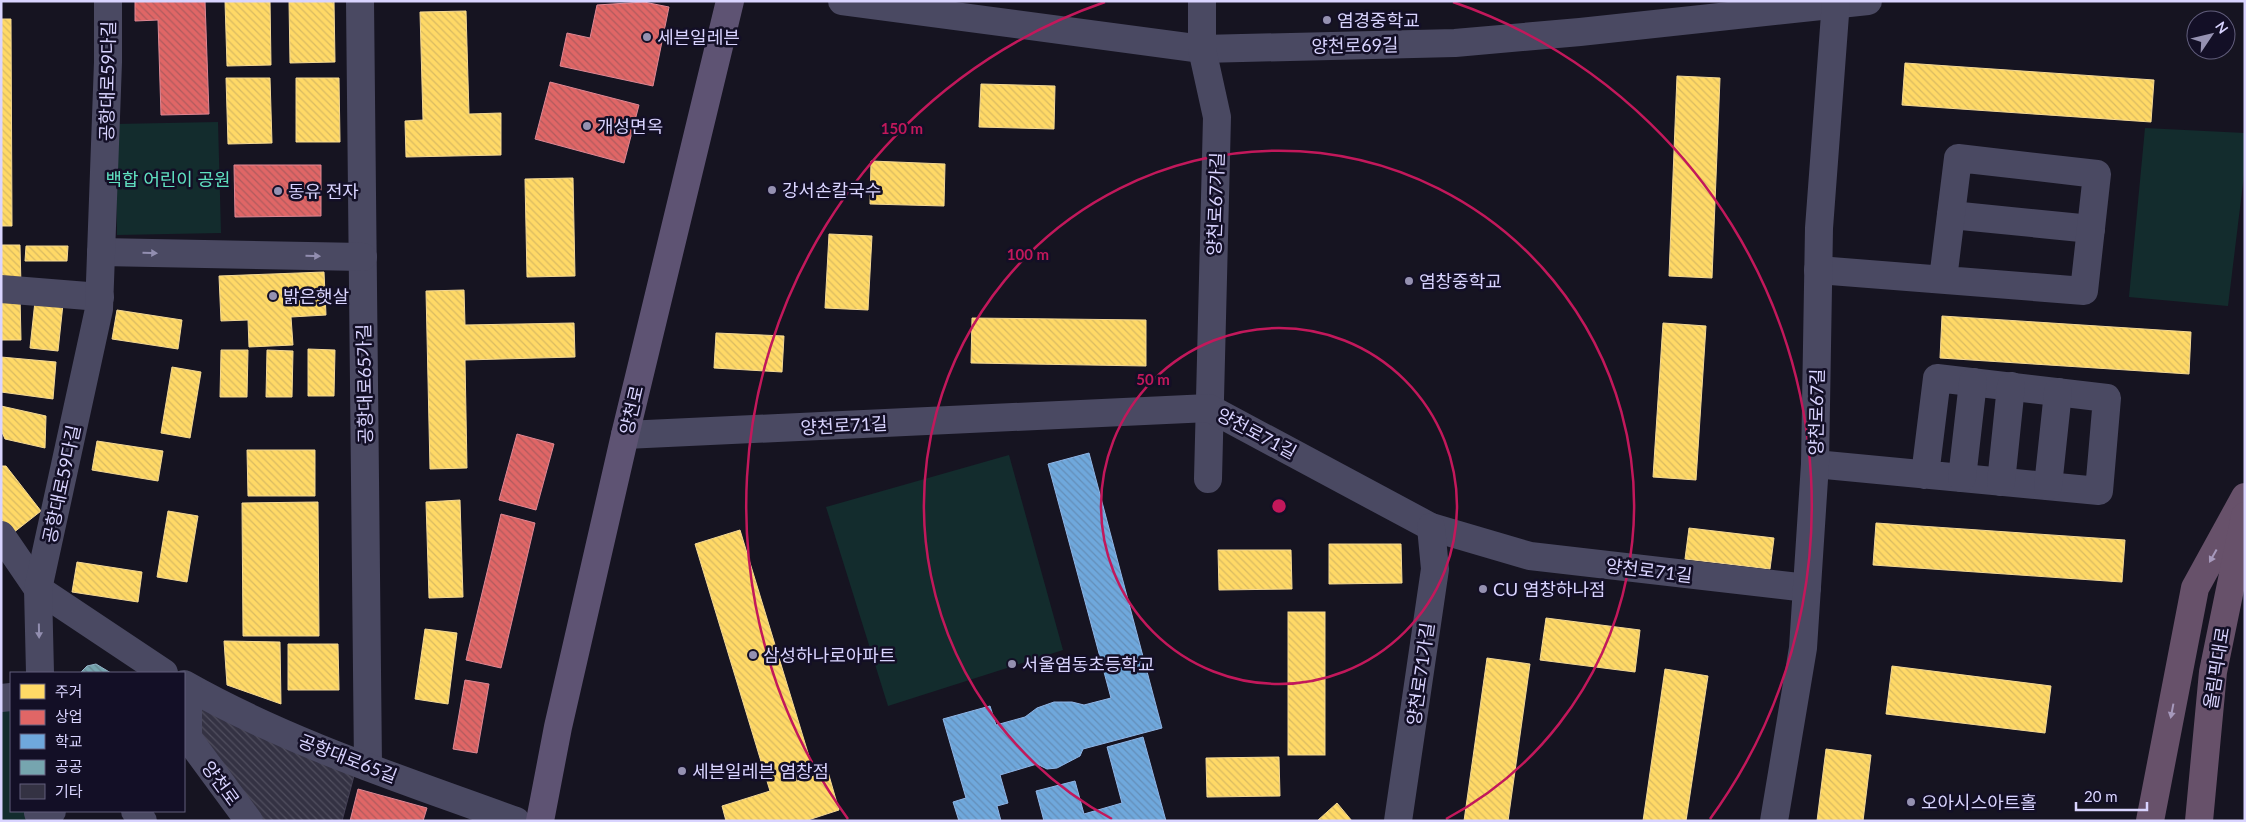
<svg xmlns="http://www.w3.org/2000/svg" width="2246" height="822" font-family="Lato,'Noto Sans KR',sans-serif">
<defs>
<pattern id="homes-back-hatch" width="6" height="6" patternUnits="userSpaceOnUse" patternTransform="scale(1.25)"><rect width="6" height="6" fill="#ffd966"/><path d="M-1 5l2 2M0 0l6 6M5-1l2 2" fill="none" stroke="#d9ba61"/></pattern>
<pattern id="shops-back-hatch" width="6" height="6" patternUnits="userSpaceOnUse" patternTransform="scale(1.25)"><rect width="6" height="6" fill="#e06666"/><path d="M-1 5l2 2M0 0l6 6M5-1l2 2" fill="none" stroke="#b05b5e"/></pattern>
<pattern id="schools-back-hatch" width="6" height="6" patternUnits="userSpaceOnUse" patternTransform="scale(1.25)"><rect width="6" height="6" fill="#6fa8dc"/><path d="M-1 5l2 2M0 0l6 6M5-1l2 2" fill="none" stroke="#648eb8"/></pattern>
<pattern id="public-back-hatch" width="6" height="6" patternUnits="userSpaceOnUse" patternTransform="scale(1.25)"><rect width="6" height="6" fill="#76a5af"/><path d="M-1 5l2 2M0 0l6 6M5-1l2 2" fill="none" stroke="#668791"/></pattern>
<pattern id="building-back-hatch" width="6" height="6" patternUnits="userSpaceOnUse" patternTransform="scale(1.25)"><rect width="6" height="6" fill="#343243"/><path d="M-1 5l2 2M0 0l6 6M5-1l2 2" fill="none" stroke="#514f5f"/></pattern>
</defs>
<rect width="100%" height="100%" fill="#161421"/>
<g fill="#132c2d">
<path d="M218 122 221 233 117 235 115 124Z"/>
<path d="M2145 128 2245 133V167L2228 306 2129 297Z"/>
<path d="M1009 455 1063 650 888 706 826 507Z"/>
<path d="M11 708V811H28V821H1V709Z"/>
</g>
<g fill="url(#homes-back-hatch)" stroke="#f4d894">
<path d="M225 1H270L271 65 227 66Z"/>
<path d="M289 1H334L335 62 290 63Z"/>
<path d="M466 11 469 114 501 113V155L406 157 405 121 423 120 420 12Z"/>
<path d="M1 19H11L12 226H1Z"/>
<path d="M1905 63 2154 80 2151 122 1902 105Z"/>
<path d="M1677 76 1720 78 1712 278 1669 276Z"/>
<path d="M226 78H270L272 143 228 144Z"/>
<path d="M296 78H339L340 142H296Z"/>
<path d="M981 84 1055 86 1054 129 979 127Z"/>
<path d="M871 161 945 164 944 206 870 204Z"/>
<path d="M573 178 575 276 527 277 525 179Z"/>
<path d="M829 234 872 236 868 310 825 308Z"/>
<path d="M1 245H20L21 286H1Z"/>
<path d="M26 246H68L67 261H25Z"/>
<path d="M324 272 326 315 291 317 293 345 249 347 248 320 221 321 219 276Z"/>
<path d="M464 290 465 325 574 323 575 357 465 360 467 468 430 469 426 291Z"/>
<path d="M1 297H20L21 340H1Z"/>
<path d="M35 301 63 304 58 351 30 348Z"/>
<path d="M117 310 182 320 178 349 112 339Z"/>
<path d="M1942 316 2191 332 2189 374 1940 358Z"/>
<path d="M972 318 1146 320V366L971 363Z"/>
<path d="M1663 323 1706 326 1696 480 1653 477Z"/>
<path d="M716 333 784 336 782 372 714 368Z"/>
<path d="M308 349 335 350 334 396H308Z"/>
<path d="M221 350H248L247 397H220Z"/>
<path d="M267 350 293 351 292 397H266Z"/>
<path d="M1 357 56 362 53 399 1 392Z"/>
<path d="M172 367 201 372 190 438 161 433Z"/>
<path d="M1 406 46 416 45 448 5 439 1 430Z"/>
<path d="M97 441 163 451 158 481 92 470Z"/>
<path d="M247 450H315V496H248Z"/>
<path d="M1 466H6L41 511 13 533 1 519Z"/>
<path d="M460 500 463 597 429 598 426 502Z"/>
<path d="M318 502 319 636H243L242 503Z"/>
<path d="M168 511 198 516 187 582 157 577Z"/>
<path d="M1876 523 2125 540 2122 582 1873 565Z"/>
<path d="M1689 528 1774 538 1770 569 1685 559Z"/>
<path d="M740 530 812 766 795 771 797 781 828 772 839 810 805 821H726L722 806 770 791 695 544Z"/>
<path d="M1329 544H1401L1402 583 1329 584Z"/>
<path d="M1218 550H1291L1292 589 1219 590Z"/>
<path d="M77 562 142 572 138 602 72 592Z"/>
<rect x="1288" y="612" width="37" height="143"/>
<path d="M1546 618 1640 630 1635 672 1540 660Z"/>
<path d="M425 629 457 633 448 704 415 699Z"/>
<path d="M224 641 280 642 281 704 227 685Z"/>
<path d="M288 644H338L339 690H288Z"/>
<path d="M1487 658 1530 664 1508 821H1464Z"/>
<path d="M1892 666 2051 686 2045 733 1886 714Z"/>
<path d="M1665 669 1708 676 1686 821H1643Z"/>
<path d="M1826 749 1871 755 1863 821H1817Z"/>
<path d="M1279 757 1280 796 1207 797 1206 758Z"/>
<path d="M1337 803 1352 821H1317Z"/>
</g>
<g fill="url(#shops-back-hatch)" stroke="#de8794">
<path d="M135 1H205L209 114 161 115 158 20 135 21Z"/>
<path d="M644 2 669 7 653 86 560 66 567 33 590 38 597 5Z"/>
<path d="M550 82 639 105 624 163 535 139Z"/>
<path d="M234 165H321V216L235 217Z"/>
<path d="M517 434 554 444 536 510 499 500Z"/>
<path d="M501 514 535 523 501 668 466 660Z"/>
<path d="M465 680 489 684 477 753 453 749Z"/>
<path d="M358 789 427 808 423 821H350Z"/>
</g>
<g fill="url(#schools-back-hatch)" stroke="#8fb5e6">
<path d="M1089 453 1162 728 1083 749 1080 756 1057 768 1047 769 1037 764 1000 775 1008 803 997 806 1001 821H959L953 802 966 798 943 719 990 706 996 725 1025 717 1037 708 1054 702H1072L1084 705 1111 698 1048 464Z"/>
<path d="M1143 737 1166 821H1044L1036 791 1075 781 1084 814 1122 803 1107 747Z"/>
</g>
<path fill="url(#public-back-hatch)" stroke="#94b3c7" d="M96 664 111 673H80L87 666Z"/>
<path fill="url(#building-back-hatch)" stroke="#433f54" d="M196 702 355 772 342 821H262L197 734Z"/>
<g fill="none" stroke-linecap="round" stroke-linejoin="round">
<g stroke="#4a4962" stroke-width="28">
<path d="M360 1 368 766"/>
<path d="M842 1 1202 49 1455 43 1580 32 1868 1"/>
<path d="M1202 1V49L1217 117 1208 479"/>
<path d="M1951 215 2091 229"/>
<path d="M101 252 363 257"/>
<path d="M1818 270 2084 291 2097 174 1958 158 1943 279"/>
<path d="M1 289 100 297"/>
<path d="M625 435 1209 408 1431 527 1530 556 1807 588"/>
<path d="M1815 464 2099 491 2107 398 1937 378 1925 475"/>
<path d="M1962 478 1973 382"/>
<path d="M2001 482 2011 386"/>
<path d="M2048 486 2058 392"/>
<path d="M1 535 38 589 164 673"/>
<path d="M40 673 38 589 99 309 108 62V1"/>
<path d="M184 684C288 743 404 780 516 821"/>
<path d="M188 687V738L249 821"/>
<path d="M1 698 11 697"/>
<path d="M135 811 143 821"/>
<path d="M38 813 52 811"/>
<path d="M1398 821 1435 569 1431 527"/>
<path d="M1774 821 1803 648 1815 464 1819 228 1836 1"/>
</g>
<path stroke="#5e5373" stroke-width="28" d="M540 821 558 727 625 435 730 1"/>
<g stroke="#67516a" stroke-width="28">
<path d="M2150 821 2195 588 2245 497"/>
<path d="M2199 821 2213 672 2245 516"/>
</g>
</g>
<defs><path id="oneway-solid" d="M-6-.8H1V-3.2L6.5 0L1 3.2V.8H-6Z" transform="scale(1.25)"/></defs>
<g fill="#928eb0">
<use href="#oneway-solid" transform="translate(150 253) rotate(1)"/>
<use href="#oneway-solid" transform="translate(313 256) rotate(1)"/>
<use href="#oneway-solid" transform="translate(39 631) rotate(89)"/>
</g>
<g fill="#a699bc">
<use href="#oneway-solid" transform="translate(2213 556) rotate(119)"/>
<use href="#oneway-solid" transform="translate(2172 711) rotate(101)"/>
</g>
<g fill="none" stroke="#c2185b" stroke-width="2.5">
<circle cx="1279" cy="506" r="178"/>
<path d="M1112 819A355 355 0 1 1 1446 819"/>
<path d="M848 819A533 533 0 0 1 1105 2M1453 2A533 533 0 0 1 1710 819"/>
</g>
<g fill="#9591b1" stroke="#130f26" stroke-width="2">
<circle cx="1327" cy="20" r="5"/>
<circle cx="647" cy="37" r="5"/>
<circle cx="587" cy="126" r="5"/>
<circle cx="772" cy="190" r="5"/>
<circle cx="278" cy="191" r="5"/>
<circle cx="1409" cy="281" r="5"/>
<circle cx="273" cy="296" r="5"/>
<circle cx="1483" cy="589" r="5"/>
<circle cx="753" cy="655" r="5"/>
<circle cx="1012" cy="664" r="5"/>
<circle cx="682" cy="771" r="5"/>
<circle cx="1911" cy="802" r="5"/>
</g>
<g text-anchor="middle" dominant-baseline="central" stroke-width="5" stroke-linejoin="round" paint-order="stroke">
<g font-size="18" fill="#d9d4ff" stroke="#130f26" text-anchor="start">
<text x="1337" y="20">염경중학교</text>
<text x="657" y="37">세븐일레븐</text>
<text x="597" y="126">개성면옥</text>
<text x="782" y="190">강서손칼국수</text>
<text x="288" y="191">동유 전자</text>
<text x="1419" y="281">염창중학교</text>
<text x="283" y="296">밝은햇살</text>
<text x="1493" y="589">CU 염창하나점</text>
<text x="763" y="655">삼성하나로아파트</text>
<text x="1022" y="664">서울염동초등학교</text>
<text x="692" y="771">세븐일레븐 염창점</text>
<text x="1921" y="802">오아시스아트홀</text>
</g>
<g font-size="18" fill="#d9d4ff" stroke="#130f26">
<text transform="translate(1355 45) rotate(-1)">양천로69길</text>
<text transform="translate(107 81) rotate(-89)">공항대로59다길</text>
<text transform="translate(1215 204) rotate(-88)">양천로67가길</text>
<text transform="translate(364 384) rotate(-91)">공항대로65가길</text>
<text transform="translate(631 410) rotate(-77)">양천로</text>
<text transform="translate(1816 412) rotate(-89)">양천로67길</text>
<text transform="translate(844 425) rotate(-3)">양천로71길</text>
<text transform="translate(1257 433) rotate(28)">양천로71길</text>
<text transform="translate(61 484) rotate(-78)">공항대로59다길</text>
<text transform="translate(1649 570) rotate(7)">양천로71길</text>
<text transform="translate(2216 668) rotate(-81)">올림픽대로</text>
<text transform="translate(1420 674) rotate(-82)">양천로71가길</text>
<text transform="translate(348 758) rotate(21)">공항대로65길</text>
<text transform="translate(221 783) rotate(54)">양천로</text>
</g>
<g font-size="18" fill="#5fe0c0" stroke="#130f26">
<text x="168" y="179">백합 어린이 공원</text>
</g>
</g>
<circle cx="1279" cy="506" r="8" fill="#c2185b" stroke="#130f26" stroke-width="2.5"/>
<g font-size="15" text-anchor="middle" font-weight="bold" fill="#c2185b" stroke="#130f26" stroke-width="5" stroke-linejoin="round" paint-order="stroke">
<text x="902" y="134">150 m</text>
<text x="1028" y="260">100 m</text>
<text x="1153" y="385">50 m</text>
</g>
<rect width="2246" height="822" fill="none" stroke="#d9d4ff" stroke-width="5"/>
<rect x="10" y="672" width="175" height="140" fill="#130f26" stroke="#625e7d"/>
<rect x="20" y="684" width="25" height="15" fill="#ffd966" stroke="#625e7d"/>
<text x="55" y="697" font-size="15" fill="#d9d4ff">주거</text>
<rect x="20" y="710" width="25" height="15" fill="#e06666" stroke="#625e7d"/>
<text x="55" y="722" font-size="15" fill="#d9d4ff">상업</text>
<rect x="20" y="734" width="25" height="15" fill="#6fa8dc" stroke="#625e7d"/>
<text x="55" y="747" font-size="15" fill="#d9d4ff">학교</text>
<rect x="20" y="760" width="25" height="15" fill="#76a5af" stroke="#625e7d"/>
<text x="55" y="772" font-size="15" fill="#d9d4ff">공공</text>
<rect x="20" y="784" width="25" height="15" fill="#343243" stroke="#625e7d"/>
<text x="55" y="797" font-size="15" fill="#d9d4ff">기타</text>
<g transform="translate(2211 35) rotate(55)"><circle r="24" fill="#130f26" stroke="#625e7d"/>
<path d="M0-4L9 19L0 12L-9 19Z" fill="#9591b1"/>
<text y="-8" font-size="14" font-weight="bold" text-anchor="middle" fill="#d9d4ff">N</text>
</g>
<path d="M2076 802v8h71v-8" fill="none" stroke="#d9d4ff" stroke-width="2.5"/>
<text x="2084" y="802" font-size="15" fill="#d9d4ff" stroke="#130f26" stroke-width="4" paint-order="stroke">20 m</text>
</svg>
